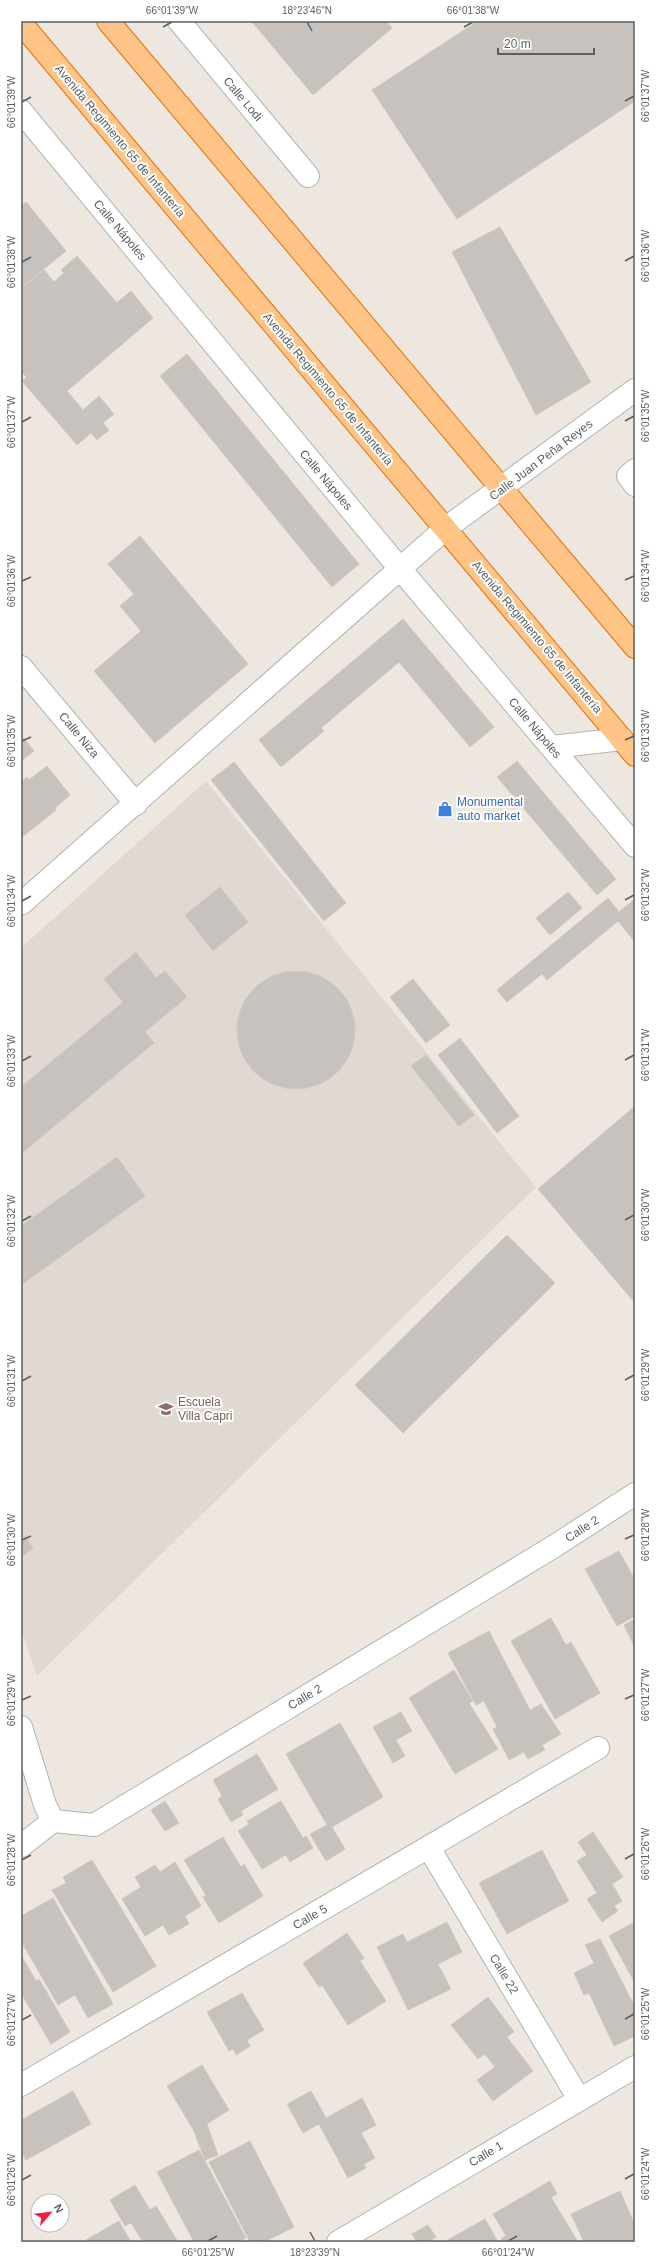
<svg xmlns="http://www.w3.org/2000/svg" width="656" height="2263" font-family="Helvetica,sans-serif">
<rect width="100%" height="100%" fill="#ede7e0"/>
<path fill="#dfd9d1" d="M206 781 536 1187 37 1676 21 1630V948Z"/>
<g fill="#c8c2be" stroke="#d2c8bf">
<path d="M251 21H270L259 30Z"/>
<path d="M270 21H386L392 28 313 95 259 30Z"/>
<path d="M478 21H635V101L457 219 372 90Z"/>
<path d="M26 202 66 251 21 288V206Z"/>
<path d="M500 227 591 382 536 415 452 252Z"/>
<path d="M77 256 117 303 27 378 21 371V289L44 270 54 282 64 273 61 270Z"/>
<path d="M131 291 153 318 67 391 83 410 99 396 114 414 103 423 109 430 97 440 91 433 77 445 22 381Z"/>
<path d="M187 354 359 564 332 587 160 376Z"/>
<path d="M140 536 248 664 155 743 94 671 141 631 120 606 134 594 108 564Z"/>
<path d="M403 619 494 727 470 747 399 662 321 728 324 731 281 767 259 740Z"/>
<path d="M21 735 34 751 21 761Z"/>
<path d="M517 761 616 879 597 895 497 777Z"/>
<path d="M234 762 346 903 324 921 211 780Z"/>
<path d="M47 766 70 795 55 808 56 810 21 838V782L27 777 29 780Z"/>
<path d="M220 887 248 922 213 951 185 915Z"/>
<path d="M568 892 582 908 550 935 536 918Z"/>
<path d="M608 898 619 912 635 899V942L618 921 547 980 542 974 507 1002 497 990Z"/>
<path d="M136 952 156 978 165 971 187 997 145 1032 154 1043 21 1154V1087L123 1002 104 979Z"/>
<circle cx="296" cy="1030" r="59"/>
<path d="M413 979 450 1025 426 1043 390 997Z"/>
<path d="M460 1038 519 1116 497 1133 438 1055Z"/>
<path d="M426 1055 474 1115 459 1126 411 1066Z"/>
<path d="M635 1106V1303L538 1189Z"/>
<path d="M117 1157 145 1196 21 1285V1226Z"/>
<path d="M507 1235 555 1283 403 1433 355 1385Z"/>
<path d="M25 1536 33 1548 21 1557V1539Z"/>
<path d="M619 1551 635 1580V1616L617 1626 585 1569Z"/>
<path d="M551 1618 566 1645 571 1642 600 1693 555 1719 511 1641Z"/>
<path d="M635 1619V1648L624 1625Z"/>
<path d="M489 1631 530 1710 541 1704 561 1734 542 1745 545 1750 528 1759 524 1752 509 1760 493 1729 497 1727 484 1701 476 1705 448 1653Z"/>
<path d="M454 1670 473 1701 469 1703 498 1749 455 1774 409 1698Z"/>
<path d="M401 1712 412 1731 396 1740 405 1756 393 1763 373 1727Z"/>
<path d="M340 1723 383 1797 332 1827 345 1849 326 1861 310 1834 327 1825 286 1754Z"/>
<path d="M257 1754 278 1789 241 1811 243 1815 231 1822 218 1799 222 1796 213 1780Z"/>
<path d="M165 1801 179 1823 165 1831 151 1810Z"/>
<path d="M281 1801 303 1838 306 1836 313 1848 290 1862 286 1855 262 1869 238 1831 249 1824 247 1821Z"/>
<path d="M593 1832 623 1877 612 1884 622 1901 614 1906 618 1911 602 1922 587 1899 597 1893 577 1861 587 1855 578 1842Z"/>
<path d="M223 1837 241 1867 244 1864 263 1896 219 1923 203 1897 206 1895 184 1860Z"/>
<path d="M542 1850 569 1901 507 1934 479 1883Z"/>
<path d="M92 1860 156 1966 113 1992 52 1890 66 1883 63 1877Z"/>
<path d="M175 1862 201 1906 185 1916 189 1924 169 1935 163 1925 145 1936 122 1899 141 1887 135 1877 155 1865 160 1872Z"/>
<path d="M53 1898 113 2004 88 2018 75 1995 58 2005 21 1941V1916Z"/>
<path d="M447 1922 462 1952 438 1964 451 1989 408 2010 377 1947 403 1934 407 1942Z"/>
<path d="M635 1922V1983L609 1936Z"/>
<path d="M347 1933 364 1958 360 1961 386 2001 348 2025 322 1985 319 1987 303 1963Z"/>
<path d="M600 1939 635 2007V2036L614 2046 589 1993 584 1995 574 1973 594 1963 585 1945Z"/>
<path d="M21 1955 36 1981 39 1979 70 2032 51 2044 21 1993Z"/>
<path d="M242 1993 264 2030 247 2040 250 2046 236 2055 233 2049 229 2051 207 2012Z"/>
<path d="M488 1997 514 2032 507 2037 533 2071 493 2101 477 2080 495 2067 485 2054 478 2059 451 2025Z"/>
<path d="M202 2065 229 2110 207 2124 218 2155 205 2160 193 2129 167 2086Z"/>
<path d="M73 2091 91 2124 26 2160 21 2152V2120Z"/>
<path d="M311 2091 326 2118 362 2098 376 2125 361 2133 375 2158 364 2164 366 2168 348 2178 319 2124 303 2133 287 2104Z"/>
<path d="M250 2141 294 2227 264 2242H250L209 2162Z"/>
<path d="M199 2150 246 2238 238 2242H194L157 2172Z"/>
<path d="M550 2181 557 2194 551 2197 578 2242H503L501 2239 506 2236 493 2214Z"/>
<path d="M135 2185 150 2210 156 2206 178 2242H143L131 2223 125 2226 110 2200Z"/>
<path d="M620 2191 635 2225V2242H584L571 2214Z"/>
<path d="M485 2219 498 2242H444Z"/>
<path d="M119 2221 131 2242H87L86 2240Z"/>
<path d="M428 2225 436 2237 428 2242H417L412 2234Z"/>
</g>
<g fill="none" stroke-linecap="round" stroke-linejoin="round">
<g stroke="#aeb4b7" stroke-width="24">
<g id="minor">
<path d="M179 21 308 176"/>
<path d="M21 111 401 570 635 846"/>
<path d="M635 470 628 476 635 485"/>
<path d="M21 667 136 804"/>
<path d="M552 747 622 739"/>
<path d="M21 904 446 528 635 390"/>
<path d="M21 1727 45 1805 53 1821"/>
<path d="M53 1821 94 1825 553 1547 635 1494"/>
<path d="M21 1846 53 1821"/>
<path d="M429 1848 579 2099"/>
<path d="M21 2085 598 1748"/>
<path d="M338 2242 635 2067"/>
</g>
</g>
<g stroke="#ee6d00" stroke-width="24">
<g id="highway">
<path d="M108 21 635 647"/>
<path d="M21 23 635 755"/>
</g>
</g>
<use href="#minor" stroke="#fff" stroke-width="22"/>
<use href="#highway" stroke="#ffc486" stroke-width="22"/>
</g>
<path fill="none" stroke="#595f63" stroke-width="1.5" d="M307 22 312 31M163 27 172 22M464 27 473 22M625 101 634 96M22 102 31 97M625 261 634 256M22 262 31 257M625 421 634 416M22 422 31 417M625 580 634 576M22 581 31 577M625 740 634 736M22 741 31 737M625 900 634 895M22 901 31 896M625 1060 634 1055M22 1061 31 1056M625 1220 634 1215M22 1221 31 1216M625 1380 634 1375M22 1381 31 1376M625 1539 634 1535M22 1540 31 1536M625 1699 634 1695M22 1700 31 1696M625 1859 634 1854M22 1860 31 1855M625 2019 634 2014M22 2020 31 2015M625 2179 634 2174M22 2180 31 2175M310 2232 315 2241M208 2241 217 2236M508 2241 517 2236"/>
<defs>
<g id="shop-bare" transform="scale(1.2)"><path d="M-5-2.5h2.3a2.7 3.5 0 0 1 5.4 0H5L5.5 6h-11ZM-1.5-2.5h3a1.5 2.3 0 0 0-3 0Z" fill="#3f7fe0" stroke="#fff" stroke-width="2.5" paint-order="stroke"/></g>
<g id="school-bare" transform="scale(1.2)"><path d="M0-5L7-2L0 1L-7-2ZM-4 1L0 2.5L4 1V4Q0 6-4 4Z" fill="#8d6e63" stroke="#fff" stroke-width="2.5" paint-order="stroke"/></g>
</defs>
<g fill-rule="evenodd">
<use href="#shop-bare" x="445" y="809"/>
<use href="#school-bare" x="166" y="1409"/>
</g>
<g text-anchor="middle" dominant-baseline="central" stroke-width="4" stroke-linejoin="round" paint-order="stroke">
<g font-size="12" fill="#595f63" stroke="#fff">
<text transform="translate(243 99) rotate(50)">Calle Lodi</text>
<text transform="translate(120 141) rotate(50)">Avenida Regimiento 65 de Infantería</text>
<text transform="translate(120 230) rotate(50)">Calle Nápoles</text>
<text transform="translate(328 389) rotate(50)">Avenida Regimiento 65 de Infantería</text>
<text transform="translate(541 460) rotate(-37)">Calle Juan Peña Reyes</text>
<text transform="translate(326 480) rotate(50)">Calle Nápoles</text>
<text transform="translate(537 637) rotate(50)">Avenida Regimiento 65 de Infantería</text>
<text transform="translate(535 728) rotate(50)">Calle Nápoles</text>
<text transform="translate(79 735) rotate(50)">Calle Niza</text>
<text transform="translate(582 1529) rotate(-33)">Calle 2</text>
<text transform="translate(305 1697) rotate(-31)">Calle 2</text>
<text transform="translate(310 1917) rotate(-30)">Calle 5</text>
<text transform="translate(504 1974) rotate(59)">Calle 22</text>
<text transform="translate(486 2154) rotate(-31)">Calle 1</text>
</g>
<g font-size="12" fill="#366cbe" stroke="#fff" text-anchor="start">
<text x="457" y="802">Monumental<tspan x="457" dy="14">auto market</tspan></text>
</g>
<g font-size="12" fill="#785e54" stroke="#fff" text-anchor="start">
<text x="178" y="1402">Escuela<tspan x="178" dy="14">Villa Capri</tspan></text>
</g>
</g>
<rect width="656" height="2263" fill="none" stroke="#ffffff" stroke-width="44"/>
<g transform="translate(50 2213) rotate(62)"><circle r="19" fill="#ffffff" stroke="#bdbfc1"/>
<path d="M0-3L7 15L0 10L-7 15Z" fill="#f32141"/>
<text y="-6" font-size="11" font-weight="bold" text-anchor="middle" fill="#595f63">N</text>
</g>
<path d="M498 48v6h96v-6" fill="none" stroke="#595f63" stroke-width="2"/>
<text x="504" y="48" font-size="12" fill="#595f63" stroke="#ffffff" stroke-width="3" paint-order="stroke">20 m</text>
<rect x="22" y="22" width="612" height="2219" fill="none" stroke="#595f63" stroke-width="1.5"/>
<g font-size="10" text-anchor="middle" fill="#595f63">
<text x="172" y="14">66°01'39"W</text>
<text x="307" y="14">18°23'46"N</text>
<text x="473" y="14">66°01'38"W</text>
<text transform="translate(645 96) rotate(-90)" y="4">66°01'37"W</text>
<text transform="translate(11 102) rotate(-90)" y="4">66°01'39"W</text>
<text transform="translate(645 256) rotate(-90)" y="4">66°01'36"W</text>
<text transform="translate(11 262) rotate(-90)" y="4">66°01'38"W</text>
<text transform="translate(645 416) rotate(-90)" y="4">66°01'35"W</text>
<text transform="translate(11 422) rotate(-90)" y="4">66°01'37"W</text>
<text transform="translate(645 576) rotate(-90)" y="4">66°01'34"W</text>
<text transform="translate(11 581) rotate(-90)" y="4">66°01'36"W</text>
<text transform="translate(645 736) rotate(-90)" y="4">66°01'33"W</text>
<text transform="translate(11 741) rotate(-90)" y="4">66°01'35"W</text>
<text transform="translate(645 895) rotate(-90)" y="4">66°01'32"W</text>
<text transform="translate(11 901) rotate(-90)" y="4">66°01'34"W</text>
<text transform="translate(645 1055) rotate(-90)" y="4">66°01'31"W</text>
<text transform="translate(11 1061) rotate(-90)" y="4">66°01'33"W</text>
<text transform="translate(645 1215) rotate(-90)" y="4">66°01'30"W</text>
<text transform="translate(11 1221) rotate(-90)" y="4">66°01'32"W</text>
<text transform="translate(645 1375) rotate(-90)" y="4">66°01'29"W</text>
<text transform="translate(11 1381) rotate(-90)" y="4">66°01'31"W</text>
<text transform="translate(645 1535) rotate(-90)" y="4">66°01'28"W</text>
<text transform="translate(11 1540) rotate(-90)" y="4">66°01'30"W</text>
<text transform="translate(645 1695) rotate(-90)" y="4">66°01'27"W</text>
<text transform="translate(11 1700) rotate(-90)" y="4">66°01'29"W</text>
<text transform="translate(645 1854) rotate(-90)" y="4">66°01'26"W</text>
<text transform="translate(11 1860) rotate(-90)" y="4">66°01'28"W</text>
<text transform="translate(645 2014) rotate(-90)" y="4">66°01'25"W</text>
<text transform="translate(11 2020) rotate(-90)" y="4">66°01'27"W</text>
<text transform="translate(645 2174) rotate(-90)" y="4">66°01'24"W</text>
<text transform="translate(11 2180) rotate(-90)" y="4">66°01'26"W</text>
<text x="208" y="2256">66°01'25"W</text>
<text x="315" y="2256">18°23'39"N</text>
<text x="508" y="2256">66°01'24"W</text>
</g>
</svg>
